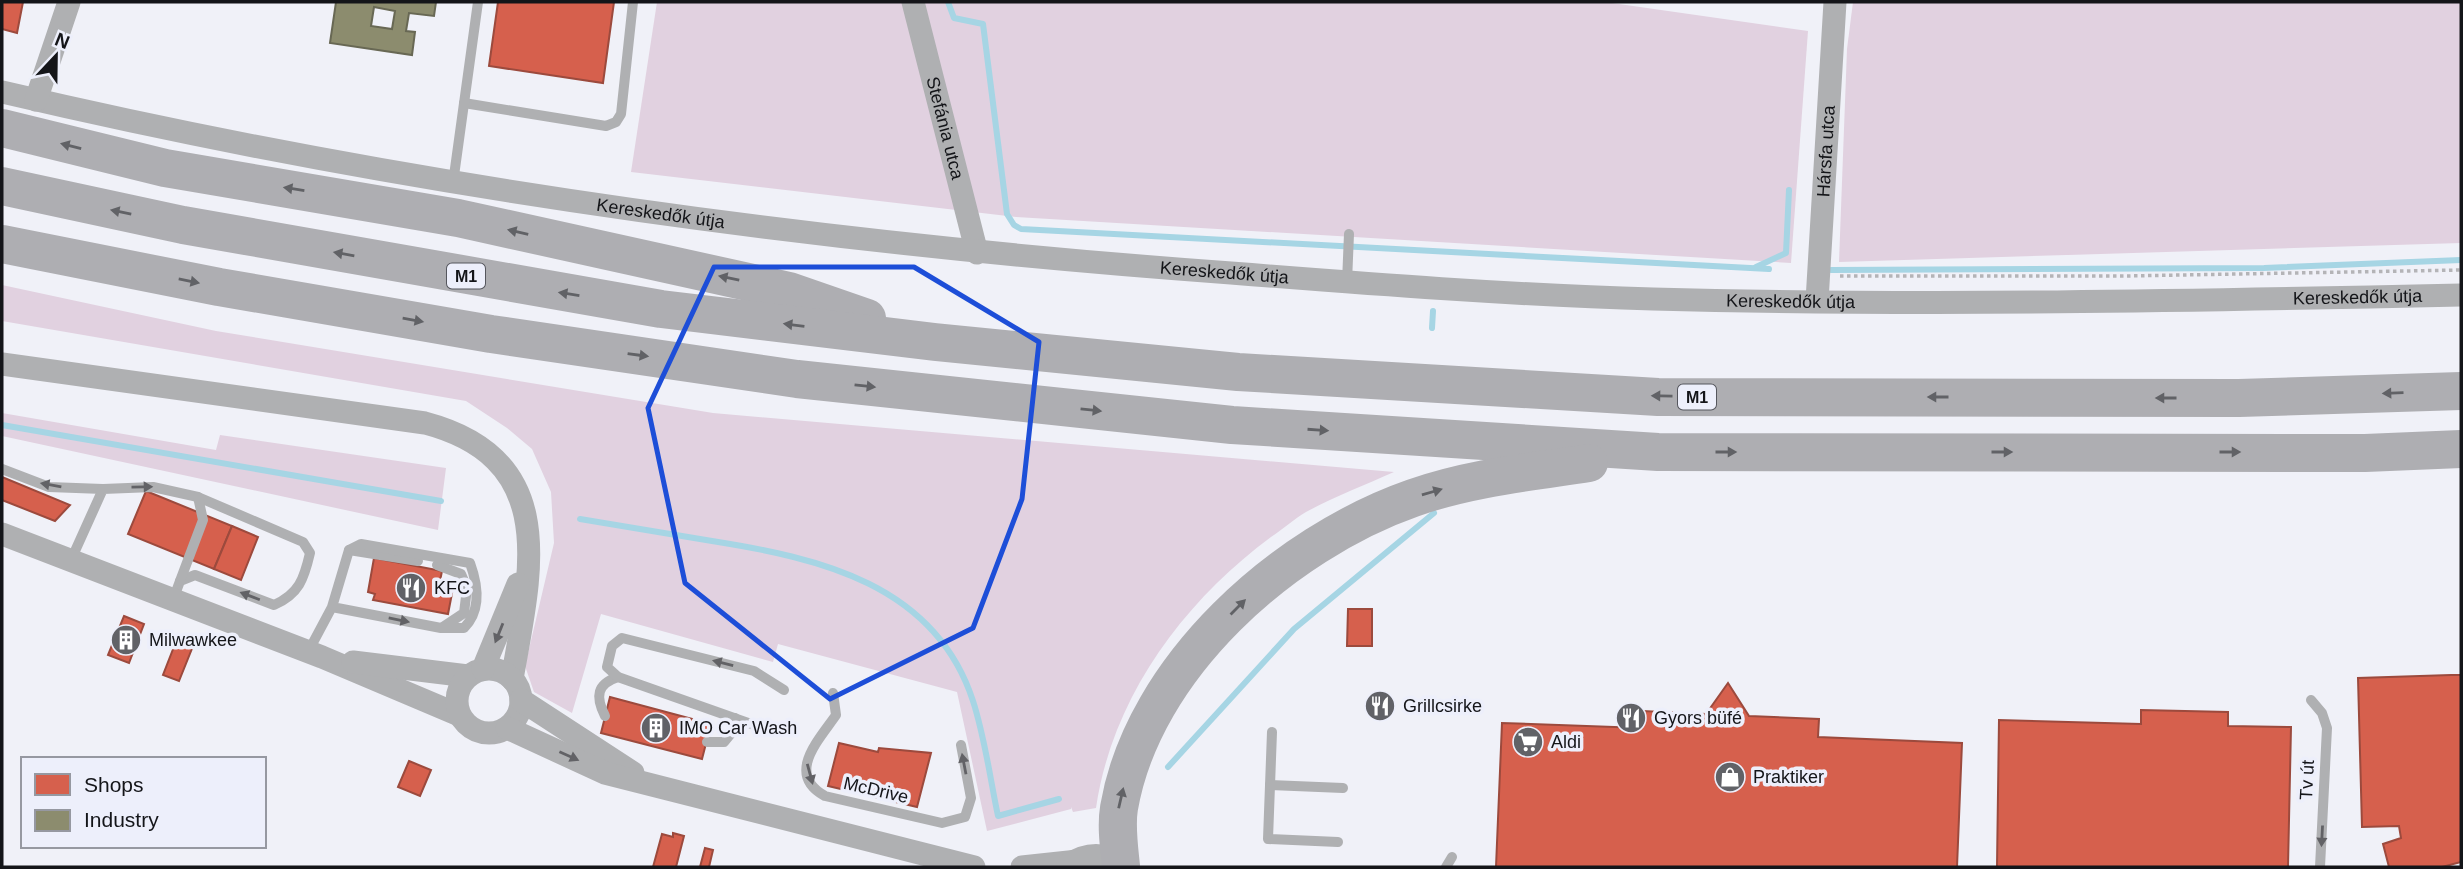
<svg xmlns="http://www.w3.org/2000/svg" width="2463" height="869" font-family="Helvetica,sans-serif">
<rect width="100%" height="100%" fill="#f0f1f8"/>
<g fill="#e1d1e0">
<path d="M657 2H1605L1808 31 1791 263 1016 217 631 172Z"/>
<path d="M1853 2H2461V243L1839 262 1847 49Z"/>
<path d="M2 285 216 331 713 413 1394 472C1365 485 1334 497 1306 512 1294 519 1283 529 1271 537 1183 602 1112 698 1096 808L1073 812 1071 807V809L987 831 957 692 778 644 773 662 601 614 572 713 534 692 525 666 554 543 551 492 532 449 507 428 466 401 2 321Z"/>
<path d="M2 413 216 450 220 435 446 468 438 530 2 436Z"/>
</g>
<g fill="#d6604d" stroke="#9c4a3d" stroke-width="2">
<path d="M2 2H23L17 33 2 29Z"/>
<path d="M498 2H614L603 83 489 66Z"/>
<path d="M2 477 70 505 55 521 2 500Z"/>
<path d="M146 491 232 526 214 569 128 534Z"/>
<path d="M232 526 258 537 241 580 214 569Z"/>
<path d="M374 558 442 571 440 581 454 583 448 614 373 600 375 594 368 592Z"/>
<path d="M1348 609H1372V646H1347Z"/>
<path d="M124 616 144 624 129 663 108 655Z"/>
<path d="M177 639 193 646 179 681 163 675Z"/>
<path d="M2451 675H2461V862L2442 867H2389L2383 844 2401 838 2399 826 2362 827 2358 678Z"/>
<path d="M1728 683 1749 716 1819 719 1818 737 1962 743 1957 867H1496L1502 723 1642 728 1643 711 1706 714Z"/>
<path d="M610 697 711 724 702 759 601 733Z"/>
<path d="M2141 710 2228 712V726L2291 727 2288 867H1997L1999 720 2141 724Z"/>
<path d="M839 743 878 752 879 748 931 753 917 807 828 786Z"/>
<path d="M409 761 431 770 420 796 398 787Z"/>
<path d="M673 833 684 836 676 867H653L662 834 673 837Z"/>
<path d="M705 848 713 850 709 867H700Z"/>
</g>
<path fill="#8c8c6e" stroke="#686854" stroke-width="2" fill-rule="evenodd" d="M336 2H436L434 16 409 13 406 31 415 32 412 55 330 43ZM374 7 395 11 392 29 371 26Z"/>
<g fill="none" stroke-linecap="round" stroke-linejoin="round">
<g stroke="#a6d5e4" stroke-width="6">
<path d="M948 2 954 18 983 24 1007 214 1014 225 1021 229 1769 269"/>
<path d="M1756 267 1786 253 1789 190"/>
<path d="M1831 270 2264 268 2461 260"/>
<path d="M1432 328 1433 311"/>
<path d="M2 425 441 501"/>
<path d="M580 519C624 526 668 534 712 541 819 558 935 584 973 701 985 738 990 778 998 816L1059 799"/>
<path d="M1168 767 1294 629 1434 513"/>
</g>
<path stroke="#b4b4b7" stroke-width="3.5" stroke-dasharray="3.5 3.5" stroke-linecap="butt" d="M1840 276H2124L2461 270"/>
<g stroke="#afb0b2" stroke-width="10">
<path d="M464 103 606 126 616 122 621 114 633 2"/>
<path d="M453 183 478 2"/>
<path d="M1347 282 1349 234"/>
<path d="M2 469 49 487 103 489"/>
<path d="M349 550 418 561"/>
<path d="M71 560 103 489 153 487 198 497 303 542 310 553C304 579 299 594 274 605L195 575 180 581 173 600"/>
<path d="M437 565 461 574 467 588 464 613 443 627"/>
<path d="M180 581 203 520 198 497"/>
<path d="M308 652 332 607 349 550 361 544 470 563C478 585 482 610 464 628H441L332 607"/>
<path d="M833 693 836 715C819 740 785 774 825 796L942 823 965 817 971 798 961 745"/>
<path d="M2311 700 2322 713 2327 728 2320 867"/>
<path d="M605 716C595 696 597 684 618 677"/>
<path d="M774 732 618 677 607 667 612 646 622 638 754 671 784 690"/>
<path d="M1272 732 1268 839 1338 842"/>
<path d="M707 742H724L733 731 735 718"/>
<path d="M1270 785 1343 788"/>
<path d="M1446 867 1452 857"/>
</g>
<g stroke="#afb0b2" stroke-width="23">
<path id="s1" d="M913 2 977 253"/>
<path id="s2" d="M2 92C406 187 817 243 1231 273 1371 284 1512 295 1653 299 1923 306 2192 301 2461 295"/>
<path d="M36 100 69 2"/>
<path id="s3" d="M1817 301 1835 2"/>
<path d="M2 364 425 423C561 459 531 571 512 679"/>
<path d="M2 534 322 657 459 715"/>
<path d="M353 662 468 676"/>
<circle cx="489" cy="701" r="32"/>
<path d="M483 669 518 584"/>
<path d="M521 700 633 773"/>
<path d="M507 728 605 773 974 867"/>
<path d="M1022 867 1078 861"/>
</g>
<path stroke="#afb0b2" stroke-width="28" d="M1070 867C1087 855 1105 855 1122 867"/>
<g stroke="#aeaeb2" stroke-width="38">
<path d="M2 128 165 168 458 218 789 291 867 318"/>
<path d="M2 186 183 225 661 309 935 342 1238 372 1658 397 2239 398 2461 391"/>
<path d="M2 244 219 287 491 334 797 379 1232 425 1658 452 2365 453 2461 449"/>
<path d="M1121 866C1119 847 1116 826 1119 808 1143 667 1284 543 1413 498 1470 478 1530 472 1589 463"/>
</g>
</g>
<defs><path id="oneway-solid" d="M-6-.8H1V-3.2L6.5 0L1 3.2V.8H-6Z" transform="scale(1.75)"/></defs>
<g fill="#616266">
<use href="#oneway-solid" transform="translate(71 146) rotate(-166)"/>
<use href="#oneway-solid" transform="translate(294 189) rotate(-171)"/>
<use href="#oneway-solid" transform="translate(121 212) rotate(-168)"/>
<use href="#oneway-solid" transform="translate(518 232) rotate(-167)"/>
<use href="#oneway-solid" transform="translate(344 254) rotate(-170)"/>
<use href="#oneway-solid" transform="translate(729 278) rotate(-168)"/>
<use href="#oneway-solid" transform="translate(189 281) rotate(11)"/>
<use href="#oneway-solid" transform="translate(569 294) rotate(-171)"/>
<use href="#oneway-solid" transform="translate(413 320) rotate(10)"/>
<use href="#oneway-solid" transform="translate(794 325) rotate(-173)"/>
<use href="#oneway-solid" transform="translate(638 355) rotate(8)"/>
<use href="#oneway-solid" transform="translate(865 386) rotate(6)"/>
<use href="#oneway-solid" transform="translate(2393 393) rotate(178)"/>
<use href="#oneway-solid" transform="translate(1662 396) rotate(-179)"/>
<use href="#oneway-solid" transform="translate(1938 397) rotate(-180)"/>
<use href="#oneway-solid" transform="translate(2166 398) rotate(-180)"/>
<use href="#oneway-solid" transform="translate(1091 410) rotate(6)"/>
<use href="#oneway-solid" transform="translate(1318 430) rotate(4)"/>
<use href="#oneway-solid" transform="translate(1726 452)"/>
<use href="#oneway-solid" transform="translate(2002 452)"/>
<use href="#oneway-solid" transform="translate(2230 452)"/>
<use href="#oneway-solid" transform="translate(1432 492) rotate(-16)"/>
<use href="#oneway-solid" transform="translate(1238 607) rotate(-45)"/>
<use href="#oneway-solid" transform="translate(1121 798) rotate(-77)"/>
</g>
<g fill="#626266">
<use href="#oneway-solid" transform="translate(51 485) rotate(-170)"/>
<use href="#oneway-solid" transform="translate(142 487) rotate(-1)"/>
<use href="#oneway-solid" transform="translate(250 596) rotate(-159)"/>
<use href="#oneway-solid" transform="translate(399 620) rotate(11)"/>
<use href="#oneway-solid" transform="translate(499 633) rotate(112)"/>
<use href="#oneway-solid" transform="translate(723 663) rotate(-166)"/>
<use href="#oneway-solid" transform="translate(569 756) rotate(24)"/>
<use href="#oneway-solid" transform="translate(964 764) rotate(-101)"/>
<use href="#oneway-solid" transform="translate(810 774) rotate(75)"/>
<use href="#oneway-solid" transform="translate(2322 836) rotate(93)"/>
</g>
<path fill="none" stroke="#1d4ed8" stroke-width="5" stroke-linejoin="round" d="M714 267H914L1039 342 1022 499 973 628 830 699 685 583 648 408Z"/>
<defs>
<g id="restaurant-disc" transform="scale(1.575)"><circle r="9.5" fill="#616267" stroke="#edeffb"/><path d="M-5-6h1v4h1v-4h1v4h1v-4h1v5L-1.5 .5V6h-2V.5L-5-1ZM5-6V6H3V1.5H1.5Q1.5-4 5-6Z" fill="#fff"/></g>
<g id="building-disc" transform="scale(1.575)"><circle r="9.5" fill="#616267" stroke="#edeffb"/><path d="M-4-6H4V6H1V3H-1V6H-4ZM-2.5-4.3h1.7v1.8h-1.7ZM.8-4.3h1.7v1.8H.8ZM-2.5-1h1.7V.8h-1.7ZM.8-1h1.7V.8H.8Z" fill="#fff"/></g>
<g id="supermarket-disc" transform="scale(1.575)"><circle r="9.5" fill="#616267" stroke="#edeffb"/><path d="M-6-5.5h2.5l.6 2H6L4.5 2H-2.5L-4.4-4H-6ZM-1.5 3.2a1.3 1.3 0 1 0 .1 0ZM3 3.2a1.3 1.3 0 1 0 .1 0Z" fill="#fff"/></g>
<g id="shop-disc" transform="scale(1.575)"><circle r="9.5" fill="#616267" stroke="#edeffb"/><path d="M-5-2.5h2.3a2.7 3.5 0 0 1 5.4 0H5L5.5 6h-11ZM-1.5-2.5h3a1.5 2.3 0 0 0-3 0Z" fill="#fff"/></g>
</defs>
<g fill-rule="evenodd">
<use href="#restaurant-disc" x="411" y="588"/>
<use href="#building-disc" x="126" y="640"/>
<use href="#restaurant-disc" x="1380" y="706"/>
<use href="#restaurant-disc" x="1631" y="718"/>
<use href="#building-disc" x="656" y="728"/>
<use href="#supermarket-disc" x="1528" y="742"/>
<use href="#shop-disc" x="1730" y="777"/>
</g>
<g text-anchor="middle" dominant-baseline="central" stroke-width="7" stroke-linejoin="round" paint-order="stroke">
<g fill="#edeffb" stroke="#55565d" stroke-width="2">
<rect x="447" y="263.5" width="38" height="25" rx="5"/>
<rect x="1678" y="384.5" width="38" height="25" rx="5"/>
</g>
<g font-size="16" font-weight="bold" fill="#141519">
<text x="466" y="276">M1</text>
<text x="1697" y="397">M1</text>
</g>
<g font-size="18" fill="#141519" stroke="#edeffb">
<text stroke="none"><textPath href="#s1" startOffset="130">Stefánia utca</textPath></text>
<text stroke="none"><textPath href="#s3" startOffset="150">Hársfa utca</textPath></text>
<text stroke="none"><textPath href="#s2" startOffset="670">Kereskedők útja</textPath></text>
<text stroke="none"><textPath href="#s2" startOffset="1237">Kereskedők útja</textPath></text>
<text stroke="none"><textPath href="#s2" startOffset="2371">Kereskedők útja</textPath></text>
<text stroke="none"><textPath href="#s2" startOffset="1804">Kereskedők útja</textPath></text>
<text transform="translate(2307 780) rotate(-87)">Tv út</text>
<text transform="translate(876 790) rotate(13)">McDrive</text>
</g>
<g font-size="18" fill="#141519" stroke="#edeffb" text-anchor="start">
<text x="434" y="588">KFC</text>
<text x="149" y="640">Milwawkee</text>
<text x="1403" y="706">Grillcsirke</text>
<text x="1654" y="718">Gyors büfé</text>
<text x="679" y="728">IMO Car Wash</text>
<text x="1551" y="742">Aldi</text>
<text x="1753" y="777">Praktiker</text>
</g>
</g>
<rect width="2463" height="869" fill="none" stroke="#141519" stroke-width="7"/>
<rect x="21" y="757" width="245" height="91" fill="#edeffb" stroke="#9698a1" stroke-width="2"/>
<rect x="35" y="774" width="35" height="21" fill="#d6604d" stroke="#9698a1" stroke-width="2"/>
<text x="84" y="792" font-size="21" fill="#141519">Shops</text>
<rect x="35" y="810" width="35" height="21" fill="#8c8c6e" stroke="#9698a1" stroke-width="2"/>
<text x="84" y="827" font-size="21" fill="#141519">Industry</text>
<g transform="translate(56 56) rotate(22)" stroke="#edeffb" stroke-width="5" paint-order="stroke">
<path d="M0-5L12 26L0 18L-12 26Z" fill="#141519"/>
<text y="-10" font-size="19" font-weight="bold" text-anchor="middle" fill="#141519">N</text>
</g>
</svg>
